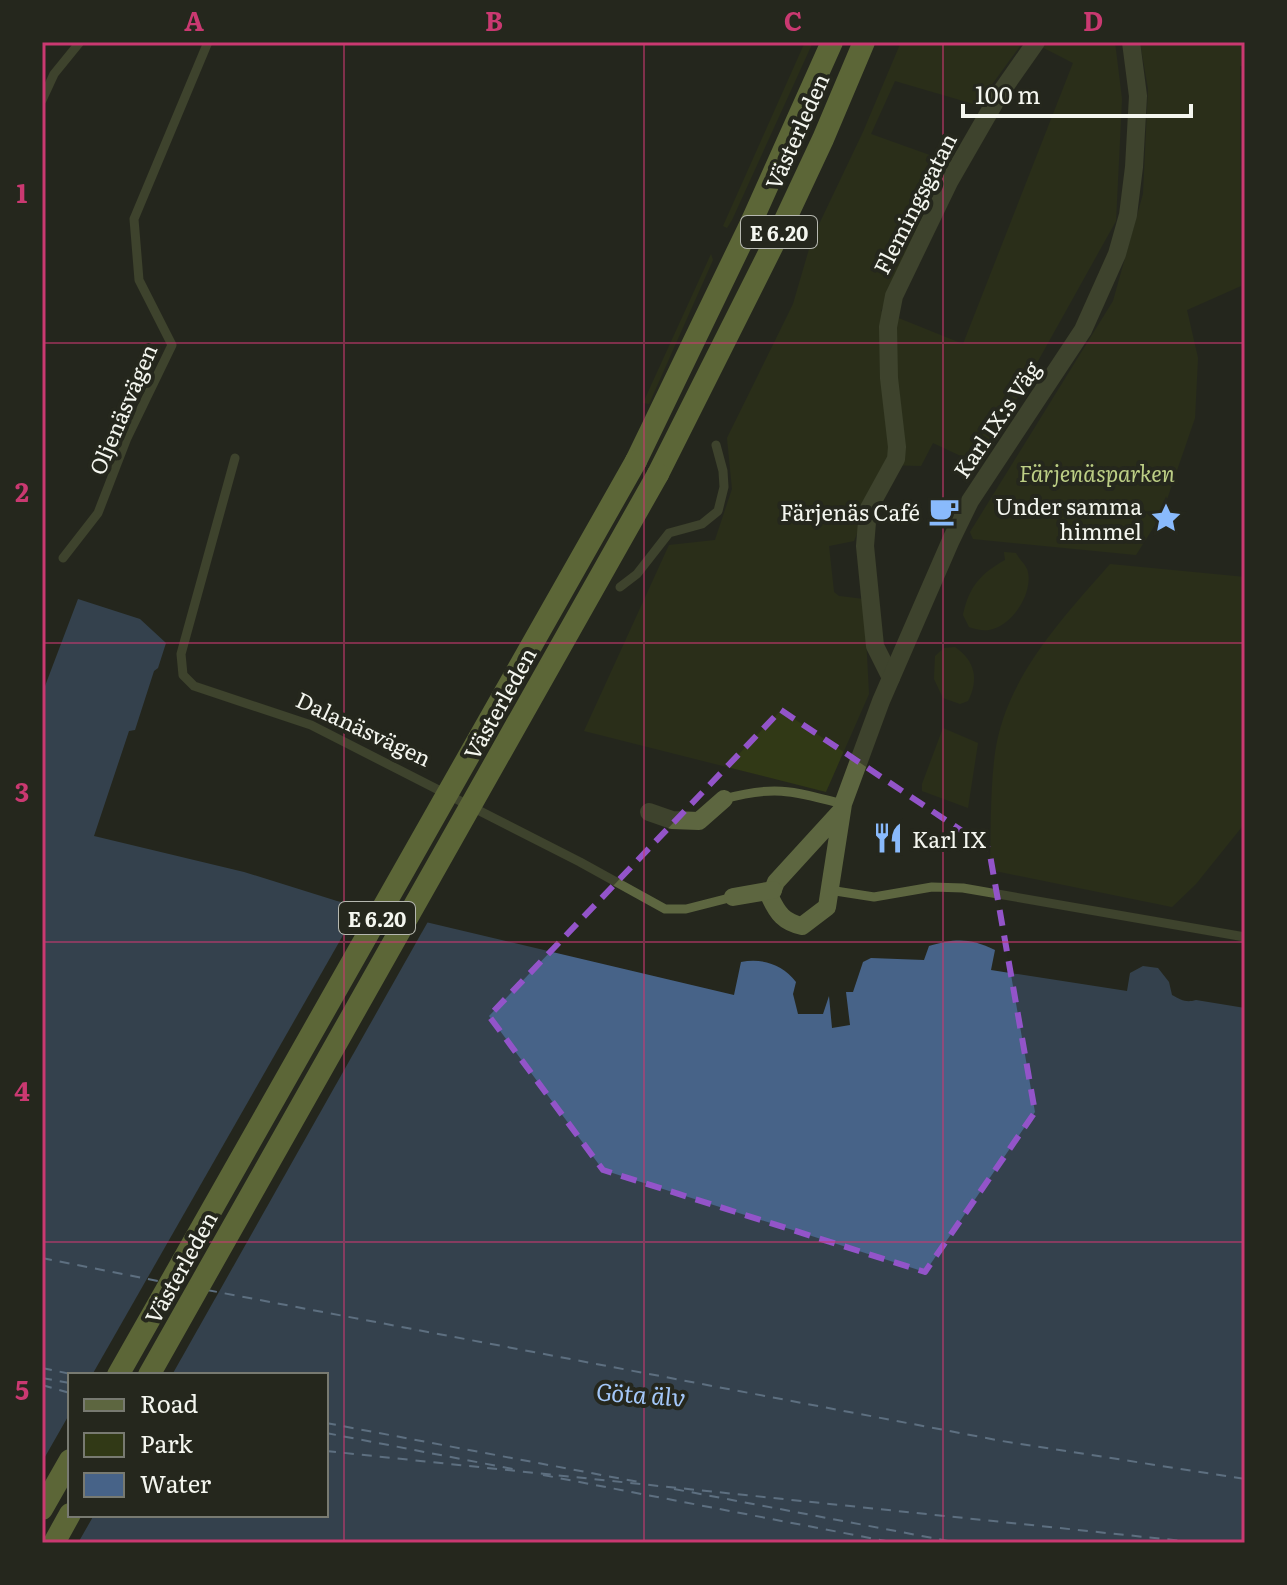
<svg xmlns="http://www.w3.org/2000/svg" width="1287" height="1585" font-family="Literata,serif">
<rect width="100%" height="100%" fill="#25271d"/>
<g fill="#313916">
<path d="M805 42H813L732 220 727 228 723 226Z"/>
<path d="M901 42H1023L977 105 895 81 871 134 952 163 881 311 963 344 1073 63 1032 42H1115L1122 99 1116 221 980 465 933 443 921 466 885 465 854 541 829 546 834 592 839 596 864 599 869 694 826 792 584 731 669 545 715 540 732 489 727 438 793 304 812 239 863 132Z"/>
<path d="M1140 42H1245V66H1240L1241 286 1187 310 1198 358 1195 418 1162 514 1136 555 973 539 970 532 1113 301 1143 194 1148 89Z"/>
<path d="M711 254 713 260 649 404 643 403Z"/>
<path d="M1004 552 1016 553C1019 559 1024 563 1027 569 1035 591 1012 627 989 630 983 631 975 629 969 627L963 615C969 587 980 574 1005 560Z"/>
<path d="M1110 564 1245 577V823L1196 884 1172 907 990 870C991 831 990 792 995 753 1006 677 1062 619 1110 564Z"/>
<path d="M955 647C975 661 979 679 968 701L960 704 943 698 934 679 935 656 944 648Z"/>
<path d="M943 728 978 743 968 808 922 791V784Z"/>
</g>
<path fill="#476388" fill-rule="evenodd" d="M78 599 140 619 166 643 158 668 154 671 135 730 129 731 94 836 244 872 337 901 734 995 741 962C762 958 782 964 796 982L793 994 798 1014H823L829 996 832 1028 850 1025 846 992H853L863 962 871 958 924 960 929 946C955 938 971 938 995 950L991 970 1127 991 1130 973 1143 966 1158 968 1169 982 1172 995C1181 1000 1186 1003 1196 1000L1245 1008V1543H42V694ZM70 1375H326V1515H70Z"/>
<g fill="#25271d">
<path d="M362 902 430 918 172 1375H92Z"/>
<path d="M70 1413V1515H94L78 1543H42V1462Z"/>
</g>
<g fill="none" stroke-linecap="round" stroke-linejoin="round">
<g stroke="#a3c7f8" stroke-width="2" stroke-dasharray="10 8" stroke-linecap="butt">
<path d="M42 1258 158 1281"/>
<path d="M207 1290 1002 1441 1245 1479"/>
<path d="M42 1368 76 1375"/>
<path d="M42 1378 70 1383"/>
<path d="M42 1385 70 1393"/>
<path d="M326 1423 644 1483"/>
<path d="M326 1433 513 1469"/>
<path d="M326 1451 1202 1543"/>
<path d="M543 1475 896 1543"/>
<path d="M674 1489 959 1543"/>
</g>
<g stroke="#5d6640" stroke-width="9">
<path d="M42 100 54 74 80 42"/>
<path d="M235 458 181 654 183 675 194 686 311 725 580 862 665 909H686L733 897"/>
<path d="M63 558 98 513 127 438 172 345 139 280 134 219 208 42"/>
<path d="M620 587 637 574 669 533 702 524 718 511 724 487 723 471 716 445"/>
<path d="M724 799C774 785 793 791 843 804"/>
<path d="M829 890 874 897 932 887 963 888 1245 937"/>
</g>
<g stroke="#5d6640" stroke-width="18">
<path d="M891 678 875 646 865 546 868 510 896 459 897 447 889 378 888 327 894 296 949 182 999 95 1036 42"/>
<path d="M649 812 672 820 699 821 724 799"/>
<path d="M840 812 776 882 770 897C778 914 784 922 802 926L827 907 843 804 881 701 951 540 970 501 1083 330 1117 254 1128 215 1134 167 1138 96 1131 42"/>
<path d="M733 897 773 890"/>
</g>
<g stroke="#9fb358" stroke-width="22">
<path d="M636 461 751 223 832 42"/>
<path d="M658 474 778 235 823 139 864 42"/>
<path d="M42 1509 70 1460"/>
<path d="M54 1543 70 1514"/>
</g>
<g stroke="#9fb358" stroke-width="22">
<path d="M118 1375 636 461"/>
<path d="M149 1375 658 474"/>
</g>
</g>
<path d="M0 0H1287V1585H0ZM781 710 989 849 1035 1112 925 1272 603 1170 489 1016Z" fill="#25271d" fill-opacity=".55" fill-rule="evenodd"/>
<path fill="none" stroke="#9354c9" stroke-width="6" stroke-dasharray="16 10" stroke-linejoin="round" d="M781 710 989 849 1035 1112 925 1272 603 1170 489 1016Z"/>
<path fill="none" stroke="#ca3971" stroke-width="2" stroke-opacity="0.55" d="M344 42V1543M644 42V1543M943 42V1543M42 343H1245M42 643H1245M42 942H1245M42 1242H1245"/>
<defs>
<g id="cafe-bare" transform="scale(2.4)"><path d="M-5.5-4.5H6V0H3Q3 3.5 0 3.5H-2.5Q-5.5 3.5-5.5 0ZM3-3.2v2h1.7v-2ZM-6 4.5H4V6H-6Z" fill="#89bafc" stroke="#25271d" stroke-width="2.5" paint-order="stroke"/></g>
<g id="sight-bare" transform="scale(2.4)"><path d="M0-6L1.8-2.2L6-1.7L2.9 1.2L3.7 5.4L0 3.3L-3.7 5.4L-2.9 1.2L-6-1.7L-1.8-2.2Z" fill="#89bafc" stroke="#25271d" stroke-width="2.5" paint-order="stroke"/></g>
<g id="restaurant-bare" transform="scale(2.4)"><path d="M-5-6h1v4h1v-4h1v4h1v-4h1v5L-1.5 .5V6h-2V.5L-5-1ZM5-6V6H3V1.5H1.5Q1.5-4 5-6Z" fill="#89bafc" stroke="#25271d" stroke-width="2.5" paint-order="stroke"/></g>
</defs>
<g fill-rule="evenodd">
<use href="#cafe-bare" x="944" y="511"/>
<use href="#sight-bare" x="1166" y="518"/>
<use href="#restaurant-bare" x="888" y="838"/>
</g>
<g text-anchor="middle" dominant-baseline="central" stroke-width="8" stroke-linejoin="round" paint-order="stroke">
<g fill="#25271d" stroke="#b6b8b0" stroke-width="2">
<rect x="741" y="216" width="76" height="32" rx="6"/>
<rect x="339" y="902" width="76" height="32" rx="6"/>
</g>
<g font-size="20" font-weight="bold" fill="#f4f6ef">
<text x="779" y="232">E 6.20</text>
<text x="377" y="918">E 6.20</text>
</g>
<g font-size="22" fill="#f4f6ef" stroke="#25271d">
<text transform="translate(796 131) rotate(-66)">Västerleden</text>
<text transform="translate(914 203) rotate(-63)">Flemingsgatan</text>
<text transform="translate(122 409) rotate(-67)">Oljenäsvägen</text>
<text transform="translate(996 419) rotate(-56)">Karl IX:s Väg</text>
<text transform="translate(499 703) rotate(-61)">Västerleden</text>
<text transform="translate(364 728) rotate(25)">Dalanäsvägen</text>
<text transform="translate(180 1267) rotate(-61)">Västerleden</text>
</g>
<g font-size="22" font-style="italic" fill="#bcce85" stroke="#25271d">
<text x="1097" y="472">Färjenäsparken</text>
</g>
<g font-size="22" fill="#f4f6ef" stroke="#25271d" text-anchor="end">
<text x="1142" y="505">Under samma<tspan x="1142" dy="25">himmel</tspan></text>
<text x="920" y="511">Färjenäs Café</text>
<text x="912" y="838" text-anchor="start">Karl IX</text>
</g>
<g font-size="24" font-style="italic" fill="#a3c7f8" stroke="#25271d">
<text transform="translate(641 1393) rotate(4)">Göta älv</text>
</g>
</g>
<rect width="1287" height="1585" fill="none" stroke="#25271d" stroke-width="88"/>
<rect x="68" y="1373" width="260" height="144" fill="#25271d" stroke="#787a71" stroke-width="2"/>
<rect x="84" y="1399" width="40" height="12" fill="#5d6640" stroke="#787a71" stroke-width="2"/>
<text x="140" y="1413" font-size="24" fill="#f4f6ef">Road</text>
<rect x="84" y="1433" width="40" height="24" fill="#313916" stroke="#787a71" stroke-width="2"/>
<text x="140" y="1453" font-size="24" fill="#f4f6ef">Park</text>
<rect x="84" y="1473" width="40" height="24" fill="#476388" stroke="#787a71" stroke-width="2"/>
<text x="140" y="1493" font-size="24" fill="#f4f6ef">Water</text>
<path d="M963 104v12h228v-12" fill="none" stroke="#f4f6ef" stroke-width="4"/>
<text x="975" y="104" font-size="24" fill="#f4f6ef" stroke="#25271d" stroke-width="6" paint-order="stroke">100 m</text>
<rect x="44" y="44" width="1199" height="1497" fill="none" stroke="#ca3971" stroke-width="3"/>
<g font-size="26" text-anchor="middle" font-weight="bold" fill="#ca3971">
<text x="194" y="31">A</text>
<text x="494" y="31">B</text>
<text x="793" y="31">C</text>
<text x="1093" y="31">D</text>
<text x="22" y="203">1</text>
<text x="22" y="502">2</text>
<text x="22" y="802">3</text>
<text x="22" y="1101">4</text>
<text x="22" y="1400">5</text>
</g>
</svg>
